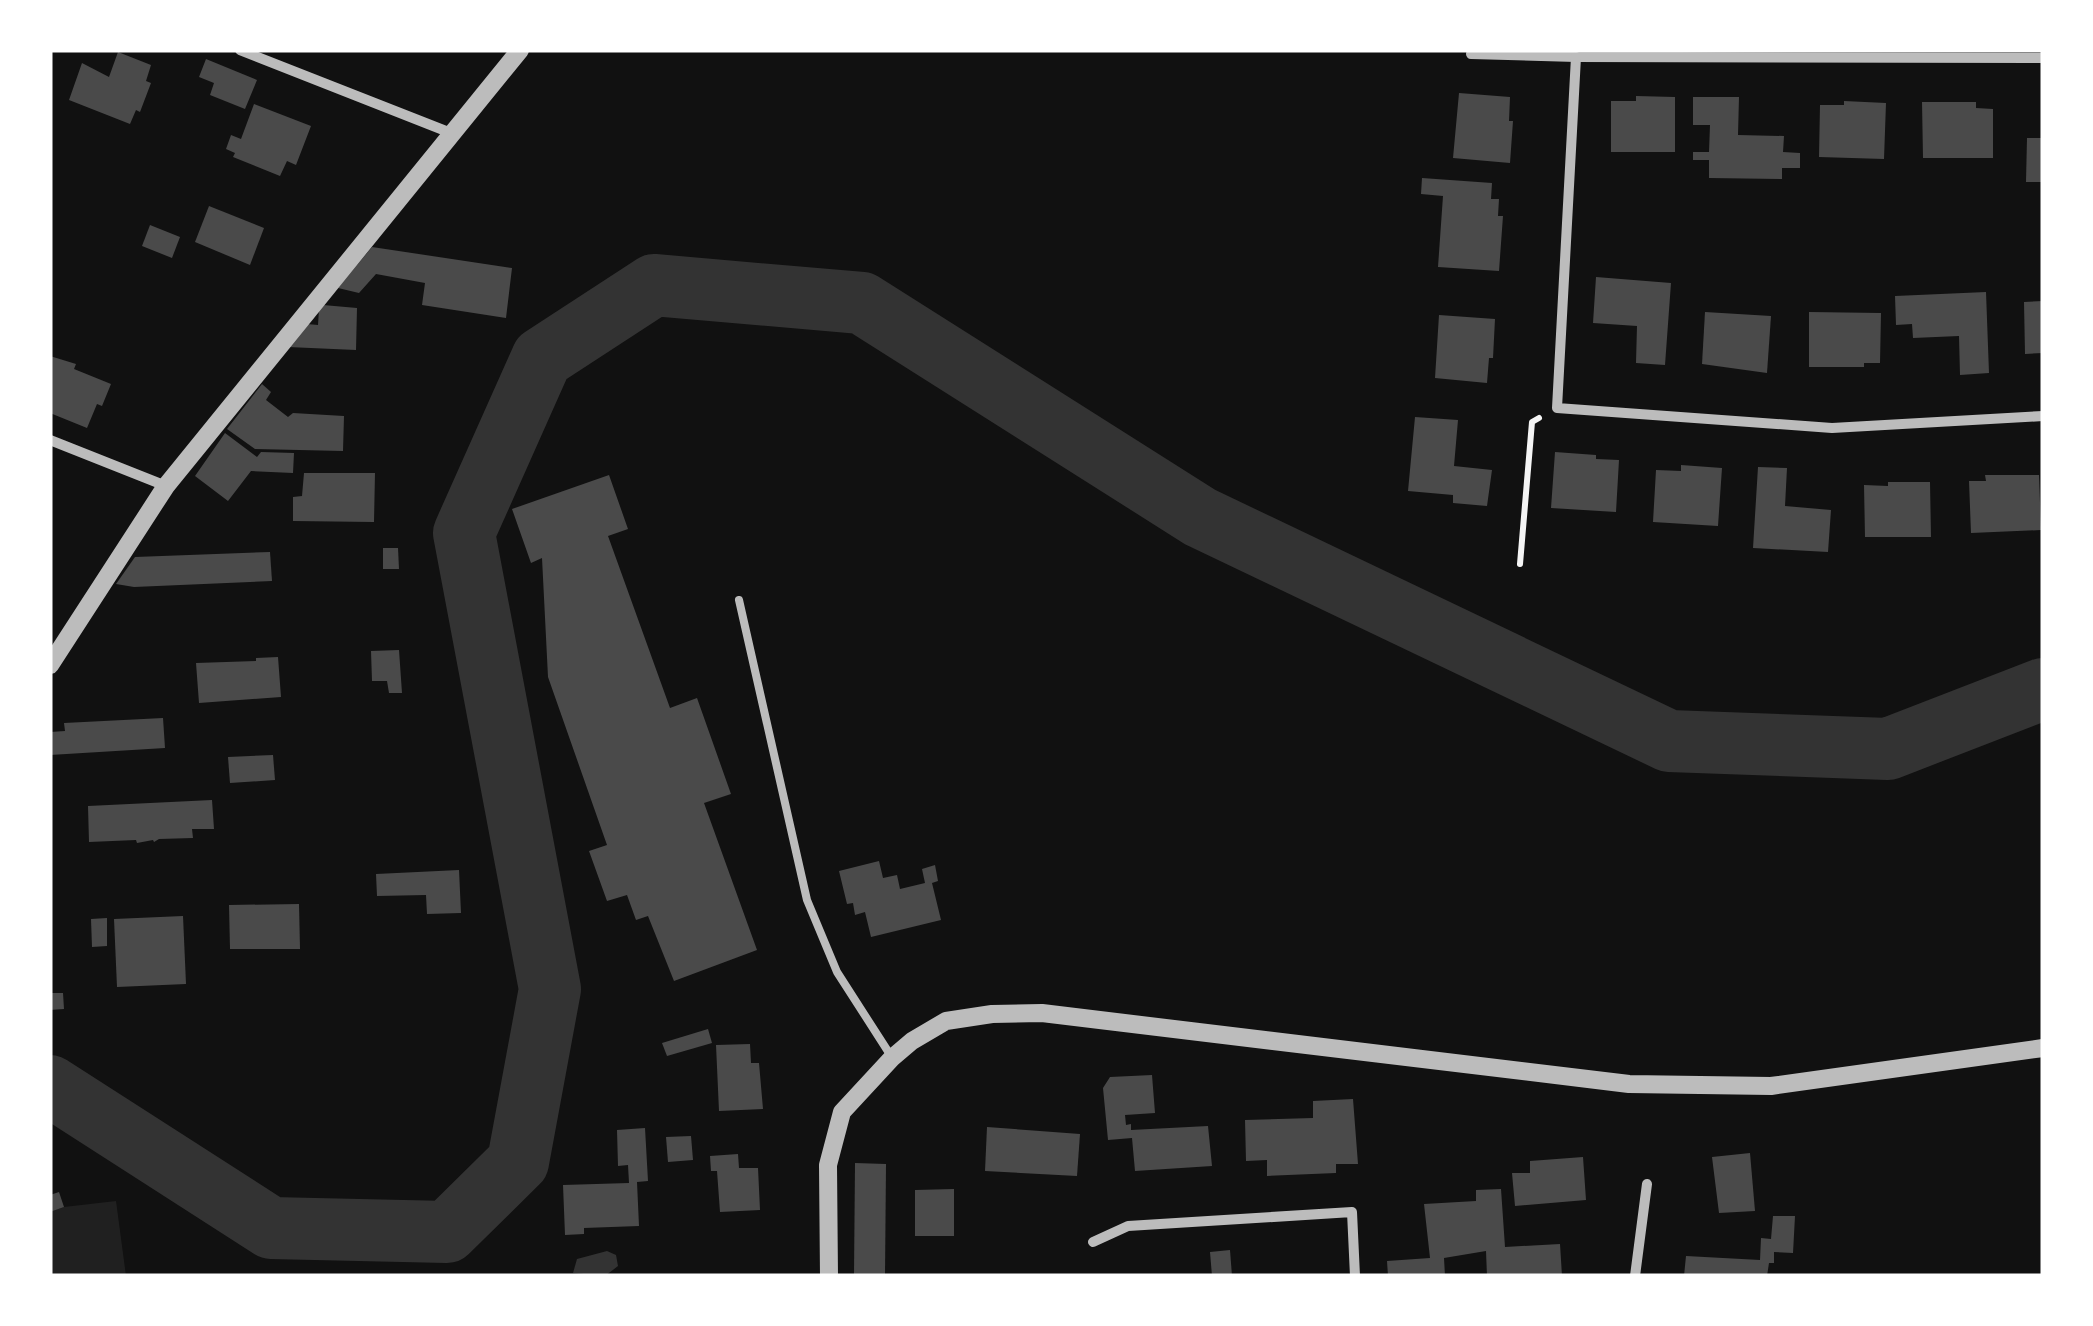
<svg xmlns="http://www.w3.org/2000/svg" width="2093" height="1326" font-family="Karla,sans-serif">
<rect width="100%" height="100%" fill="#111"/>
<path fill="#202020" d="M116 1201 126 1276H50V1212L64 1207Z"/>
<path fill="#333" d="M607 1251 616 1255 618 1266 605 1276 573 1273 577 1259Z"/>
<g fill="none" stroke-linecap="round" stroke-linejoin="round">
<path stroke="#333" stroke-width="62" d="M50 1086 271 1228 447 1232 518 1162 550 989 464 533 542 358 654 285 862 303 1200 517 1669 741 1888 749 2043 689"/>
</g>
<g fill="#4a4a4a">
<path d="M118 52 151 65 146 81 151 83 140 112 136 110 130 124 69 100 82 63 109 77Z"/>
<path d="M206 59 257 80 245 109 210 95 214 83 199 77Z"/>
<path d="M1459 93 1510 97 1509 121H1513L1510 163 1453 158Z"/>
<path d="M1636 96 1675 97V152H1611V101H1636Z"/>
<path d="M1693 97H1739L1738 135 1784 136 1783 152 1800 153V168H1782V179L1709 178V160H1693V152H1709L1710 125H1693Z"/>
<path d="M1844 101 1886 103 1884 159 1819 157 1820 105H1844Z"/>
<path d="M1922 102H1976V108L1993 109V158H1923Z"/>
<path d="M254 104 311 126 296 165 287 161 280 176 233 157 235 153 226 149 231 135 241 139Z"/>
<path d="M2027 138H2043V182H2026Z"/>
<path d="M1422 178 1492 183 1491 199H1499L1498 216H1503L1499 271 1438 267 1443 196 1421 194Z"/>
<path d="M209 206 264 228 250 265 195 242Z"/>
<path d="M150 225 180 237 172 258 142 246Z"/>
<path d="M372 247 512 268 506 318 422 305 425 283 376 274 359 293 338 288Z"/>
<path d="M1596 277 1671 283 1665 365 1636 363 1637 326 1593 323Z"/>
<path d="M1986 292 1989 373 1960 375 1959 336 1913 338 1912 324 1896 325 1895 296Z"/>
<path d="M2043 301V353L2025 354 2024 302Z"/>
<path d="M323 305 357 308 356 350 288 347 307 324 318 325 319 309Z"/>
<path d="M1705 312 1771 316 1767 373 1702 364Z"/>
<path d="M1809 312 1881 313 1880 363H1864V367H1809Z"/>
<path d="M1439 315 1495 319 1493 358H1489L1487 383 1435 378Z"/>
<path d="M50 356 76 364 74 369 111 384 102 406 97 404 87 428 50 413Z"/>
<path d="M262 384 271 392 266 400 288 417 293 413 344 416 343 451 255 449 227 429Z"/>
<path d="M1415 417 1458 420 1454 466 1492 470 1487 506 1453 503V495L1408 491Z"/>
<path d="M225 433 257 457 261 452 294 453 293 473 251 471 228 501 195 476Z"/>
<path d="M1555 452 1596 455V459L1619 460 1616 512 1551 508Z"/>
<path d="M1681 465 1722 468 1718 526 1653 522 1656 470 1681 471Z"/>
<path d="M1758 467 1787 468 1785 506 1831 510 1828 552 1753 548Z"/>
<path d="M304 473H375L374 522 293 521V497L302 496Z"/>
<path d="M609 475 628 529 608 536 670 708 697 698 731 794 704 803 757 950 674 981 648 916 636 920 627 895 607 901 589 851 607 845 548 677 542 558 531 563 512 509Z"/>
<path d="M1985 475H2039L2041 530 1971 533 1969 481H1986Z"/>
<path d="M1888 482H1930L1931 537H1865L1864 485 1888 486Z"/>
<path d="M383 548H398L399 569H383Z"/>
<path d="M270 552 272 581 134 587 116 584 135 557Z"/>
<path d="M399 650 402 693H389L387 681H372L371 651Z"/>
<path d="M278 657 281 697 199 703 196 663 256 661V658Z"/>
<path d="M163 718 165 748 50 755V732L65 731 64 723Z"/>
<path d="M273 755 275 780 230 783 228 757Z"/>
<path d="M212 800 214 829H192L193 838 159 839 154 842 153 840 137 843 136 840 89 842 88 806Z"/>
<path d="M879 861 883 878 897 875 900 889 925 883 922 869 935 865 938 881 932 883 941 920 871 937 865 912 855 915 853 903 847 904 839 871Z"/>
<path d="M459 870 461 913 427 914 426 895 377 896 376 874Z"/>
<path d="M299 904 300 949H230L229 905Z"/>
<path d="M183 916 186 984 117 987 114 919Z"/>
<path d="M107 918V946L92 947 91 919Z"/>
<path d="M50 993H63L64 1009 50 1010Z"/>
<path d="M708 1029 712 1043 667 1056 662 1043Z"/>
<path d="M750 1044 751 1063H759L763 1109 719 1111 716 1045Z"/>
<path d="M1152 1075 1155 1113 1125 1115 1126 1125 1131 1124V1130L1208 1126 1212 1166 1135 1171 1132 1138 1108 1140 1103 1088 1110 1077Z"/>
<path d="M1353 1099 1358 1164H1336V1173L1267 1176V1160L1246 1161 1245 1120 1313 1118V1101Z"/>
<path d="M987 1127 1080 1134 1077 1176 985 1171Z"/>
<path d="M645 1128 648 1181 637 1182 639 1226 584 1228V1234L565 1235 563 1185 629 1183 628 1165 618 1166 617 1130Z"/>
<path d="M691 1136 693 1160 668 1162 666 1137Z"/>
<path d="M1750 1153 1755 1211 1719 1213 1712 1157Z"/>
<path d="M738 1154 739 1168H758L760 1210 720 1212 717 1171H711L710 1156Z"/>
<path d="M1583 1157 1586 1200 1515 1206 1512 1173H1530V1161Z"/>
<path d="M855 1163 886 1164 885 1276H854Z"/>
<path d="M954 1189V1236H915V1190Z"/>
<path d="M1501 1189 1505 1247 1560 1244 1562 1276H1487L1486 1251 1444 1258 1445 1276H1388L1387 1261 1430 1258 1424 1204 1476 1201V1190Z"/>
<path d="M59 1192 64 1207 50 1212V1195Z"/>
<path d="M1773 1216H1795L1793 1253 1774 1252V1263H1769L1767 1276H1684L1686 1256 1760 1260 1761 1238 1771 1239Z"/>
<path d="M1230 1250 1232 1276H1212L1210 1252Z"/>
</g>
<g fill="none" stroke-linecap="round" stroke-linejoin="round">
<path stroke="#f5f5f5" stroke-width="6" d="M1520 564 1532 422 1539 418"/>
<path stroke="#bcbcbc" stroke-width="8" d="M739 600 807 900 837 972 891 1056"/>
<g stroke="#bcbcbc" stroke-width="10">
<path d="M240 50 451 133"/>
<path d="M1471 54 1576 57 2043 58"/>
<path d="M1576 57 1557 408 1832 428 2043 416"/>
<path d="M50 440 166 486"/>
<path d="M1093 1242 1128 1226 1352 1212 1355 1276"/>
<path d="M1635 1276 1647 1184"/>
</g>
<g stroke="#bcbcbc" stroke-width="18">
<path d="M50 665 166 486 520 50"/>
<path d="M829 1276 828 1165 842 1112 892 1058 912 1041 946 1021 992 1014 1042 1013 1629 1084 1771 1086 2043 1048"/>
</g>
</g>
<rect width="2093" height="1326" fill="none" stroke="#ffffff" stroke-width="105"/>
</svg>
